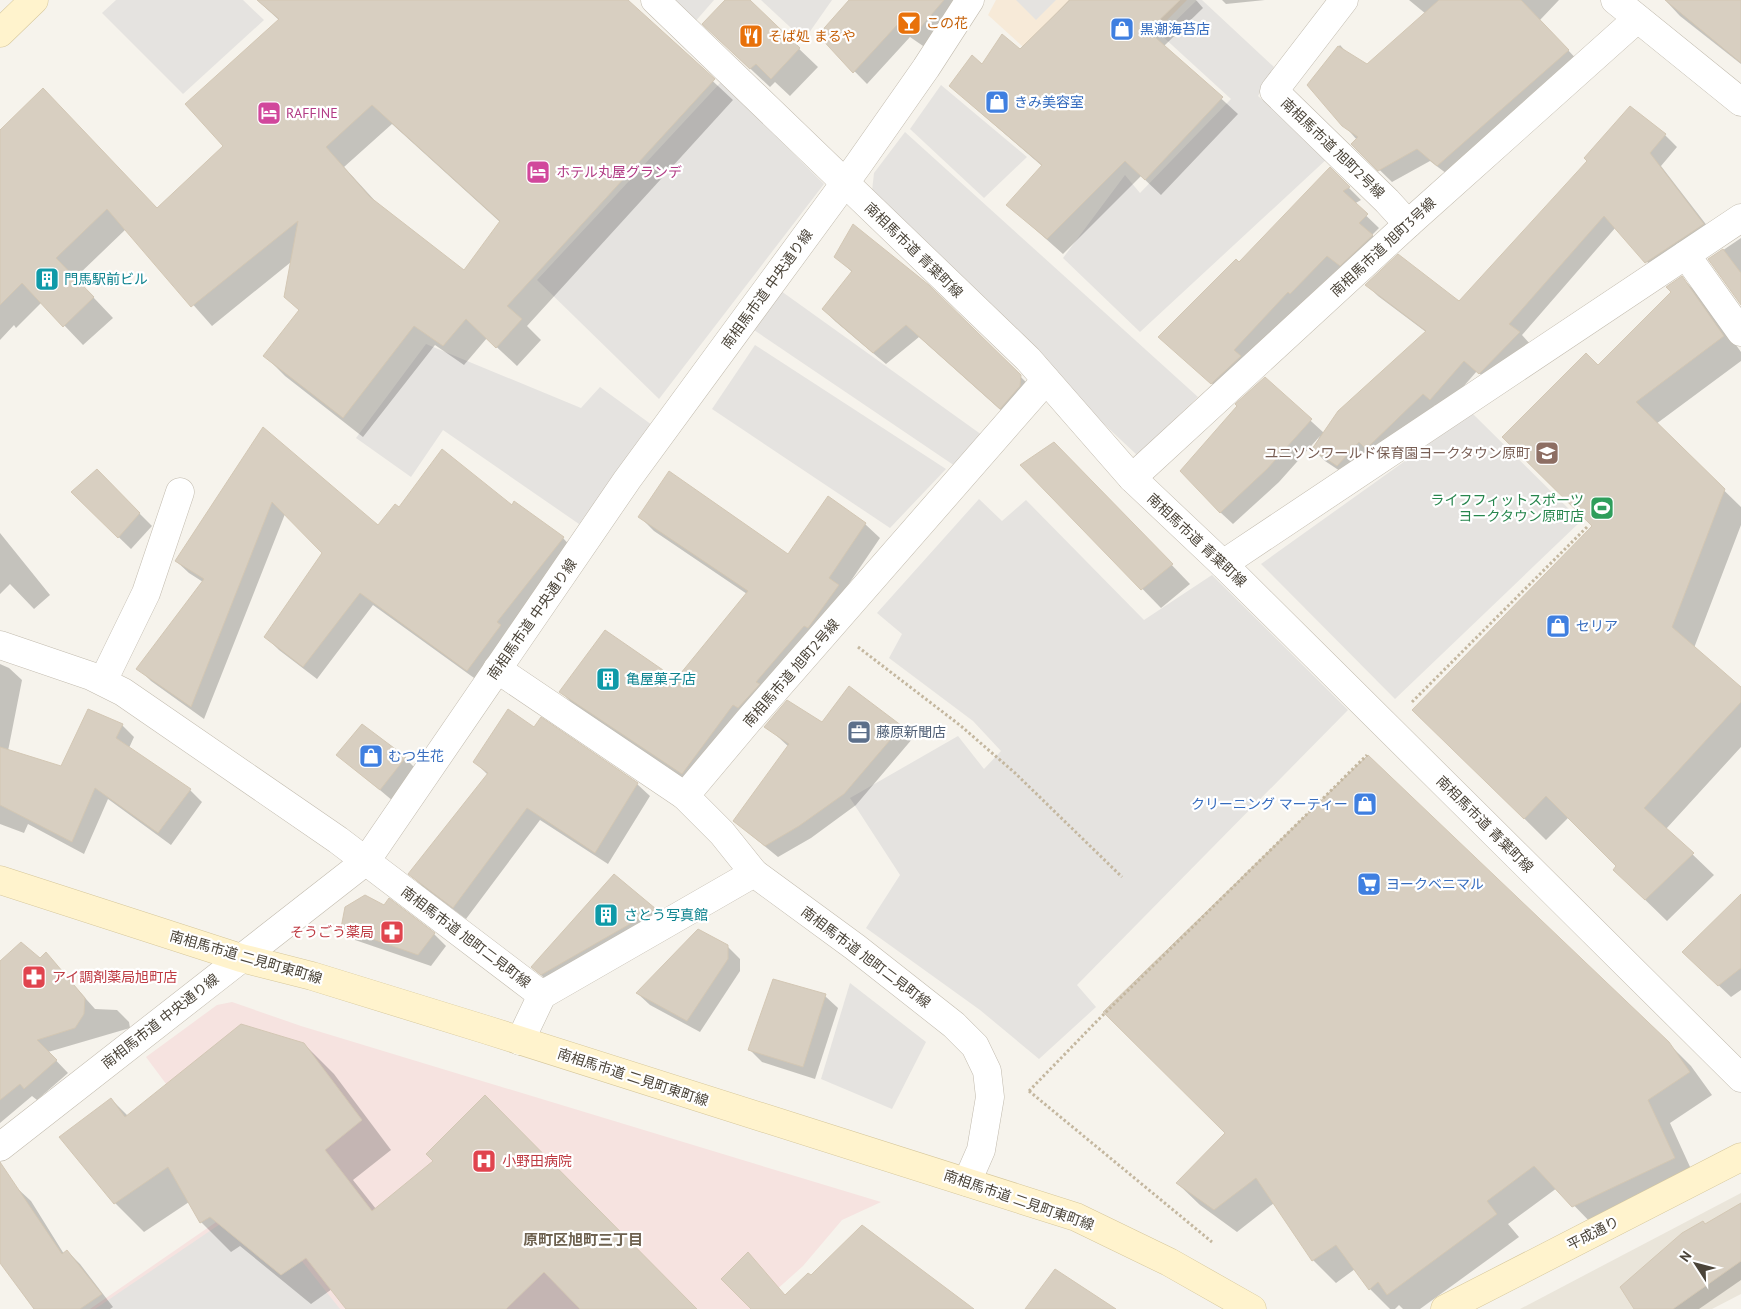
<svg xmlns="http://www.w3.org/2000/svg" width="1741" height="1309" font-family="'PT Sans','Noto Sans JP',sans-serif">
<rect width="100%" height="100%" fill="#f6f3ec"/>
<path fill="#eae5da" d="M1741 1193V1294L1712 1309H1520Z"/>
<path fill="#f7ead8" d="M996 0H1187L1085 103 988 15Z"/>
<path fill="#f6e3e0" d="M232 1002 301 1026 881 1202 842 1220 803 1266 755 1309H90L251 1198 146 1057 217 1005Z"/>
<g fill="#e5e3e0">
<path d="M116 0H243L264 20 183 94 102 13Z"/>
<path d="M668 0H714L693 24Z"/>
<path d="M761 0H832L804 40Z"/>
<path d="M1016 0H1056L1036 20Z"/>
<path d="M1197 0H1202L1274 67 1258 96 1329 157 1140 332 1063 258 1125 175 1140 193 1231 99 1161 35Z"/>
<path d="M721 82 824 184 659 399 537 280Z"/>
<path d="M941 85 1027 157 984 198 910 129Z"/>
<path d="M905 132 1198 397 1137 455 1059 382 872 191 874 173Z"/>
<path d="M781 291 982 435 955 466 754 330Z"/>
<path d="M426 344 581 408 600 387 652 425 579 524 443 430 411 477 356 438Z"/>
<path d="M755 345 946 469 890 528 712 409Z"/>
<path d="M1472 413 1581 521 1395 699 1261 564Z"/>
<path d="M979 499 1002 521 1026 500 1144 620 1212 575 1348 710 1077 985 1096 1007 1039 1059 980 1010 866 928 900 875 850 798 958 736 984 769 1001 751 973 721 889 658 902 634 877 613Z"/>
<path d="M850 983 926 1042 892 1109 821 1079Z"/>
<path d="M254 1201 340 1309H95Z"/>
</g>
<g fill="#0003" fill-rule="evenodd">
<path d="M257 0H626L733 100 527 326 541 340 517 366 487 338 464 365 435 345 363 437 285 376 265 356 300 311 285 296 291 262 212 326 126 229 75 278 113 318 83 345 42 302 16 328 14 325 0 340V132L157 210 225 146 279 20ZM392 124 500 222 464 271 377 203 344 167Z"/>
<path d="M727 0H748L818 67 790 96 775 82 770 87 722 42Z"/>
<path d="M850 0H961L926 48 910 37 867 84 819 35Z"/>
<path d="M1069 0H1196L1203 8 1164 46 1238 114 1161 195 1141 176 1063 254 1008 205 1042 166 950 86 982 65 1020 51Z"/>
<path d="M1222 0H1265L1226 4Z"/>
<path d="M1409 0H1559L1540 20 1581 64 1451 177 1430 161 1392 182 1353 144 1357 140 1309 85 1340 45 1348 54 1368 66 1426 14Z"/>
<path d="M1668 0H1741V64L1680 16 1667 2Z"/>
<path d="M1665 135 1677 147 1661 166 1715 236 1658 274 1616 227 1522 335 1531 345 1492 385 1477 371 1442 411 1435 405 1379 460 1349 477 1325 461 1313 449 1320 436 1279 482 1233 524 1220 512 1265 379 1324 433 1426 332 1378 296 1367 285 1459 303Z"/>
<path d="M1330 169 1361 200 1354 204 1379 228 1372 235 1385 248 1353 277 1340 268 1303 306 1301 303 1246 363 1225 395 1160 337 1239 264Z"/>
<path d="M1741 238V303L1710 259Z"/>
<path d="M835 256 928 286 1033 389 1013 421 919 337 886 364 836 322 823 309 852 272Z"/>
<path d="M1682 278 1703 299 1741 352V361L1656 424 1741 507V525L1694 648 1741 689V747L1666 829 1714 875 1667 921 1636 891 1618 866 1569 817 1546 840 1414 710 1594 526 1598 366 1672 292Z"/>
<path d="M263 428 378 527 400 509 512 507 563 538 575 551 481 683 373 605 317 679 279 650 266 637 324 553 285 514 204 719 151 681 138 668 203 582 189 573 176 561Z"/>
<path d="M1073 462 1190 584 1161 608 1022 465Z"/>
<path d="M97 471 152 526 131 549 72 492Z"/>
<path d="M829 498 865 524 880 538 844 591 697 788 575 706 561 692 677 681 747 594 654 531 640 517 788 556Z"/>
<path d="M0 533 50 595 34 609 10 584 0 594Z"/>
<path d="M0 664 9 668 22 680 8 751 61 768 122 725 134 737 129 748 190 790 202 802 171 845 108 799 84 854 28 824 24 833 0 824Z"/>
<path d="M849 688 902 727 913 738 856 805 811 838 778 857 734 821 789 747 766 726 822 723Z"/>
<path d="M362 725 405 758 418 771 393 801 338 755Z"/>
<path d="M534 729 637 784 650 796 608 864 540 820 466 919 422 886 410 874 488 775 475 762Z"/>
<path d="M614 876 667 922 545 979 533 967Z"/>
<path d="M1741 897V990L1731 997 1696 964Z"/>
<path d="M342 928 434 934 446 946 431 966 355 940Z"/>
<path d="M727 946 740 959V971L700 1032 650 1005 637 993Z"/>
<path d="M46 954 95 1009 117 1010 129 1022 130 1028 48 1052 68 1073 37 1100 32 1096 0 1123V963L40 960Z"/>
<path d="M825 996 838 1008 815 1079 762 1062 749 1049Z"/>
<path d="M1668 1043 1691 1066 1712 1095 1670 1123 1696 1180 1596 1228 1557 1188 1508 1224 1519 1237 1420 1309H1403L1399 1305 1395 1309H1390L1370 1289 1355 1269 1336 1283 1313 1260 1274 1203 1237 1232 1200 1205 1177 1183Z"/>
<path d="M304 1044 334 1074 391 1150 353 1180 376 1209 695 1309H347L332 1289 311 1304 240 1246 231 1252 201 1222 189 1202 144 1232 115 1203 111 1099 128 1116Z"/>
<path d="M18 1189 31 1201 64 1254 67 1251 80 1264 113 1307 110 1309H34L0 1261V1196Z"/>
<path d="M1741 1208V1280L1699 1309H1636L1706 1225Z"/>
</g>
<g fill="#d8cfc1" stroke="#d3c7b4" fill-rule="evenodd">
<path d="M257 0H628L715 79 507 306 522 319 496 348 466 319 443 346 414 326 343 418 263 356 299 310 284 297 298 221 191 307 107 209 56 258 94 297 63 327 22 283 0 305V130L43 88 157 208 223 146 185 104 279 19ZM372 105 500 221 464 270 370 197 326 147Z"/>
<path d="M725 0H750L800 48 771 79 756 64 750 69 702 24Z"/>
<path d="M849 0H944L913 36 897 25 853 73 818 35Z"/>
<path d="M1070 0H1180L1148 31 1223 97 1145 180 1125 161 1047 239 1006 205 1042 165 949 86 972 55 982 64 1002 34 1020 49Z"/>
<path d="M1439 0H1521L1569 50 1437 166 1417 149 1378 171 1351 144 1358 137 1342 126 1307 85 1338 46 1367 64Z"/>
<path d="M1665 0H1741V63Z"/>
<path d="M1630 106 1666 134 1650 153 1704 224 1645 263 1604 216 1509 324 1520 332 1479 374 1464 361 1430 400 1423 394 1366 449 1359 442 1337 466 1312 449 1338 411 1426 331 1365 285 1398 254 1459 301 1587 161 1584 158Z"/>
<path d="M1330 167 1350 187 1343 191 1368 214 1359 223 1373 235 1340 266 1327 256 1290 294 1288 292 1234 350 1241 356 1211 384 1158 337 1236 259 1239 262Z"/>
<path d="M853 224 929 285 1021 375 1020 386 1000 409 906 325 873 353 822 309 852 271 834 257Z"/>
<path d="M1723 249 1741 273V305L1708 259Z"/>
<path d="M1682 276 1724 336 1636 402 1725 489 1672 627 1741 687V702L1644 808 1694 853 1645 900 1613 870 1616 866 1546 796 1524 819 1412 710 1592 526 1502 437 1586 353 1598 365 1671 292 1666 287Z"/>
<path d="M1265 377 1312 419 1267 469 1220 513 1180 471 1237 406 1235 404Z"/>
<path d="M263 427 378 525 395 504 399 507 442 449 512 505 514 501 564 537 497 622 501 625 467 671 360 593 303 667 264 637 322 553 272 502 191 707 136 669 204 579 175 561Z"/>
<path d="M1054 442 1173 564 1141 590 1020 465Z"/>
<path d="M97 469 140 513 118 538 71 492Z"/>
<path d="M669 471 788 554 828 496 866 523 829 578 839 585 808 628 804 626 756 682 760 684 738 708 733 705 682 774 559 692 605 630 676 679 748 591 638 517Z"/>
<path d="M849 686 902 726 844 794 799 826 765 846 733 821 789 744 764 727 787 700 822 722Z"/>
<path d="M88 709 123 724 116 738 191 789 158 833 95 788 72 842 0 805V747L61 766Z"/>
<path d="M508 709 534 727 541 717 638 783 595 853 527 808 453 908 408 874 488 773 473 762Z"/>
<path d="M362 724 406 757 380 790 336 755Z"/>
<path d="M1368 755 1669 1042 1690 1072 1648 1100 1675 1158 1572 1207 1534 1166 1487 1201 1497 1214 1387 1295 1378 1282 1369 1290 1336 1245 1312 1261 1256 1178 1214 1210 1176 1183 1225 1133 1103 1012Z"/>
<path d="M614 874 656 909 541 975 531 967Z"/>
<path d="M1741 894V968L1718 986 1682 952Z"/>
<path d="M365 895 384 905 389 898 435 933 418 955 341 928 345 907Z"/>
<path d="M698 929 728 945V959L687 1021 636 993Z"/>
<path d="M21 942 40 958 46 952 85 998 84 1014 75 1028 37 1040 57 1060 24 1089 20 1084 0 1100V961Z"/>
<path d="M773 979 826 994 803 1067 748 1050Z"/>
<path d="M241 1024 304 1043 362 1120 325 1150 372 1211 433 1161 426 1154 485 1095 697 1309H580L544 1272 506 1309H346L306 1258 281 1275 210 1217 200 1223 168 1167 114 1204 59 1137 111 1098 125 1117Z"/>
<path d="M0 1162 62 1254 67 1250 102 1294 80 1309H34L0 1263Z"/>
<path d="M1741 1203V1261L1673 1309H1634L1620 1287 1682 1233 1703 1221 1705 1224Z"/>
<path d="M862 1225 974 1309H751L721 1279 748 1252 785 1295 808 1273 811 1275Z"/>
<path d="M1055 1269 1116 1309H1025Z"/>
</g>
<g fill="none" stroke-linecap="round" stroke-linejoin="round">
<g stroke="#c2bbae" stroke-width="29">
<g id="street">
<path d="M655 0 1028 359 1132 478 1223 564 1741 1078"/>
<path d="M1344 0 1274 91 1387 201 1408 224"/>
<path d="M1615 0 1741 102"/>
<path d="M1686 255 1741 332"/>
<path d="M1132 478 1408 224 1637 19"/>
<path d="M1223 564 1741 218"/>
<path d="M0 645 91 676 123 692 338 840 542 995 754 873 855 947 954 1025 975 1046 987 1071 990 1097 981 1150 967 1182"/>
<path d="M497 669 685 796 748 721 1046 380"/>
<path d="M103 681 146 593 180 492"/>
<path d="M685 796 722 833 754 873"/>
<path d="M520 1041 542 995"/>
<path d="M0 1147 366 861 627 480 858 165 926 68 970 0"/>
</g>
</g>
<g stroke="#d6c79b" stroke-width="29">
<g id="secondary">
<path d="M0 33 34 0"/>
<path d="M0 880 241 958 312 976 487 1030 1076 1217 1169 1262 1252 1309"/>
<path d="M1445 1309 1741 1157"/>
</g>
</g>
<g stroke="#c4b79f" stroke-width="3" stroke-dasharray="2.5 2.5" stroke-linecap="butt">
<path d="M858 647 961 726 1015 773 1122 877"/>
<path d="M1412 702 1588 526"/>
<path d="M1029 1091 1097 1021 1367 755"/>
<path d="M1029 1091 1212 1242"/>
</g>
<use href="#street" stroke="#fff" stroke-width="28"/>
<use href="#secondary" stroke="#fff3cd" stroke-width="28"/>
</g>
<defs>
<g id="bar-square" transform="scale(1.25)"><rect x="-9" y="-9" width="18" height="18" rx="4" fill="#e8710a" stroke="#fff"/><path d="M-6-5H6L.8 .8V4.5H3.5V6h-7V4.5H-.8V.8Z" fill="#fff"/></g>
<g id="shop-square" transform="scale(1.25)"><rect x="-9" y="-9" width="18" height="18" rx="4" fill="#3f7fe0" stroke="#fff"/><path d="M-5-2.5h2.3a2.7 3.5 0 0 1 5.4 0H5L5.5 6h-11ZM-1.5-2.5h3a1.5 2.3 0 0 0-3 0Z" fill="#fff"/></g>
<g id="restaurant-square" transform="scale(1.25)"><rect x="-9" y="-9" width="18" height="18" rx="4" fill="#e8710a" stroke="#fff"/><path d="M-5-6h1v4h1v-4h1v4h1v-4h1v5L-1.5 .5V6h-2V.5L-5-1ZM5-6V6H3V1.5H1.5Q1.5-4 5-6Z" fill="#fff"/></g>
<g id="hotel-square" transform="scale(1.25)"><rect x="-9" y="-9" width="18" height="18" rx="4" fill="#d1479c" stroke="#fff"/><path d="M-6-4.5h1.5V1H6V5H4.5V3h-9V5H-6ZM-4 0a1.8 1.8 0 1 1 3.6 0ZM.5 0V-2.5h3Q6-2.5 6 0Z" fill="#fff"/></g>
<g id="building-square" transform="scale(1.25)"><rect x="-9" y="-9" width="18" height="18" rx="4" fill="#0f9aa8" stroke="#fff"/><path d="M-4-6H4V6H1V3H-1V6H-4ZM-2.5-4.3h1.7v1.8h-1.7ZM.8-4.3h1.7v1.8H.8ZM-2.5-1h1.7V.8h-1.7ZM.8-1h1.7V.8H.8Z" fill="#fff"/></g>
<g id="school-square" transform="scale(1.25)"><rect x="-9" y="-9" width="18" height="18" rx="4" fill="#8d6e63" stroke="#fff"/><path d="M0-5L7-2L0 1L-7-2ZM-4 1L0 2.5L4 1V4Q0 6-4 4Z" fill="#fff"/></g>
<g id="stadium-square" transform="scale(1.25)"><rect x="-9" y="-9" width="18" height="18" rx="4" fill="#2e9e5b" stroke="#fff"/><path d="M0-5a6.5 5 0 1 0 0 10a6.5 5 0 1 0 0-10ZM-3.5-1.8h7v3.6h-7Z" fill="#fff"/></g>
<g id="office-square" transform="scale(1.25)"><rect x="-9" y="-9" width="18" height="18" rx="4" fill="#5c6f8a" stroke="#fff"/><path d="M-6-3h4V-5.5h4V-3h4V5H-6ZM-1-4.5V-3h2v-1.5ZM-6 0V1H6V0Z" fill="#fff"/></g>
<g id="supermarket-square" transform="scale(1.25)"><rect x="-9" y="-9" width="18" height="18" rx="4" fill="#3f7fe0" stroke="#fff"/><path d="M-6-5.5h2.5l.6 2H6L4.5 2H-2.5L-4.4-4H-6ZM-1.5 3.2a1.3 1.3 0 1 0 .1 0ZM3 3.2a1.3 1.3 0 1 0 .1 0Z" fill="#fff"/></g>
<g id="pharmacy-square" transform="scale(1.25)"><rect x="-9" y="-9" width="18" height="18" rx="4" fill="#e0444e" stroke="#fff"/><path d="M-2-6h4v4h4v4h-4v4h-4v-4h-4v-4h4Z" fill="#fff"/></g>
<g id="hospital-square" transform="scale(1.25)"><rect x="-9" y="-9" width="18" height="18" rx="4" fill="#e0444e" stroke="#fff"/><path d="M-5-5h3v3.5h4V-5h3V5h-3V1.5h-4V5h-3Z" fill="#fff"/></g>
</defs>
<g fill-rule="evenodd">
<use href="#bar-square" x="909" y="23"/>
<use href="#shop-square" x="1122" y="29"/>
<use href="#restaurant-square" x="751" y="36"/>
<use href="#shop-square" x="997" y="102"/>
<use href="#hotel-square" x="269" y="113"/>
<use href="#hotel-square" x="538" y="172"/>
<use href="#building-square" x="47" y="279"/>
<use href="#school-square" x="1547" y="453"/>
<use href="#stadium-square" x="1602" y="508"/>
<use href="#shop-square" x="1558" y="626"/>
<use href="#building-square" x="608" y="679"/>
<use href="#office-square" x="859" y="732"/>
<use href="#shop-square" x="371" y="756"/>
<use href="#shop-square" x="1365" y="804"/>
<use href="#supermarket-square" x="1369" y="884"/>
<use href="#building-square" x="606" y="915"/>
<use href="#pharmacy-square" x="392" y="932"/>
<use href="#pharmacy-square" x="34" y="977"/>
<use href="#hospital-square" x="484" y="1161"/>
</g>
<g text-anchor="middle" dominant-baseline="central" stroke-width="4.5" stroke-linejoin="round" paint-order="stroke">
<g font-size="14" fill="#c56008" stroke="#fff" text-anchor="start">
<text x="926" y="23">この花</text>
<text x="768" y="36">そば処 まるや</text>
</g>
<g font-size="14" fill="#366cbe" stroke="#fff" text-anchor="start">
<text x="1140" y="29">黒潮海苔店</text>
<text x="1014" y="102">きみ美容室</text>
<text x="1576" y="626">セリア</text>
<text x="388" y="756">むつ生花</text>
<text x="1348" y="804" text-anchor="end">クリーニング マーティー</text>
<text x="1386" y="884">ヨークベニマル</text>
</g>
<g font-size="14" fill="#b23c85" stroke="#fff" text-anchor="start">
<text x="286" y="113">RAFFINE</text>
<text x="556" y="172">ホテル丸屋グランデ</text>
</g>
<g font-size="14" fill="#4b4439" stroke="#fff">
<text transform="translate(1333 148) rotate(44)">南相馬市道 旭町2号線</text>
<text transform="translate(1383 247) rotate(-43)">南相馬市道 旭町3号線</text>
<text transform="translate(914 250) rotate(44)">南相馬市道 青葉町線</text>
<text transform="translate(767 289) rotate(-54)">南相馬市道 中央通り線</text>
<text transform="translate(1197 540) rotate(43)">南相馬市道 青葉町線</text>
<text transform="translate(532 619) rotate(-55)">南相馬市道 中央通り線</text>
<text transform="translate(791 673) rotate(-49)">南相馬市道 旭町2号線</text>
<text transform="translate(1485 824) rotate(45)">南相馬市道 青葉町線</text>
<text transform="translate(466 937) rotate(37)">南相馬市道 旭町二見町線</text>
<text transform="translate(246 957) rotate(16)">南相馬市道 二見町東町線</text>
<text transform="translate(866 957) rotate(37)">南相馬市道 旭町二見町線</text>
<text transform="translate(160 1021) rotate(-38)">南相馬市道 中央通り線</text>
<text transform="translate(633 1077) rotate(18)">南相馬市道 二見町東町線</text>
<text transform="translate(1019 1200) rotate(19)">南相馬市道 二見町東町線</text>
<text transform="translate(1593 1233) rotate(-27)">平成通り</text>
</g>
<g font-size="14" fill="#0d838f" stroke="#fff" text-anchor="start">
<text x="64" y="279">門馬駅前ビル</text>
<text x="626" y="679">亀屋菓子店</text>
<text x="624" y="915">さとう写真館</text>
</g>
<g font-size="14" fill="#785e54" stroke="#fff" text-anchor="end">
<text x="1530" y="453">ユニソンワールド保育園ヨークタウン原町</text>
</g>
<g font-size="14" fill="#27864d" stroke="#fff" text-anchor="end">
<text x="1584" y="500">ライフフィットスポーツ<tspan x="1584" dy="16">ヨークタウン原町店</tspan></text>
</g>
<g font-size="14" fill="#4e5e75" stroke="#fff" text-anchor="start">
<text x="876" y="732">藤原新聞店</text>
</g>
<g font-size="14" fill="#be3a42" stroke="#fff" text-anchor="start">
<text x="374" y="932" text-anchor="end">そうごう薬局</text>
<text x="52" y="977">アイ調剤薬局旭町店</text>
<text x="502" y="1161">小野田病院</text>
</g>
<g font-size="15" font-weight="bold" fill="#6e6250" stroke="#fff">
<text x="583" y="1239">原町区旭町三丁目</text>
</g>
</g>
<g transform="translate(1696 1264) rotate(306)" stroke="#ffffff" stroke-width="4" paint-order="stroke">
<path d="M0-4L9 19L0 12L-9 19Z" fill="#4b4439"/>
<text y="-8" font-size="14" font-weight="bold" text-anchor="middle" fill="#4b4439">N</text>
</g>
</svg>
